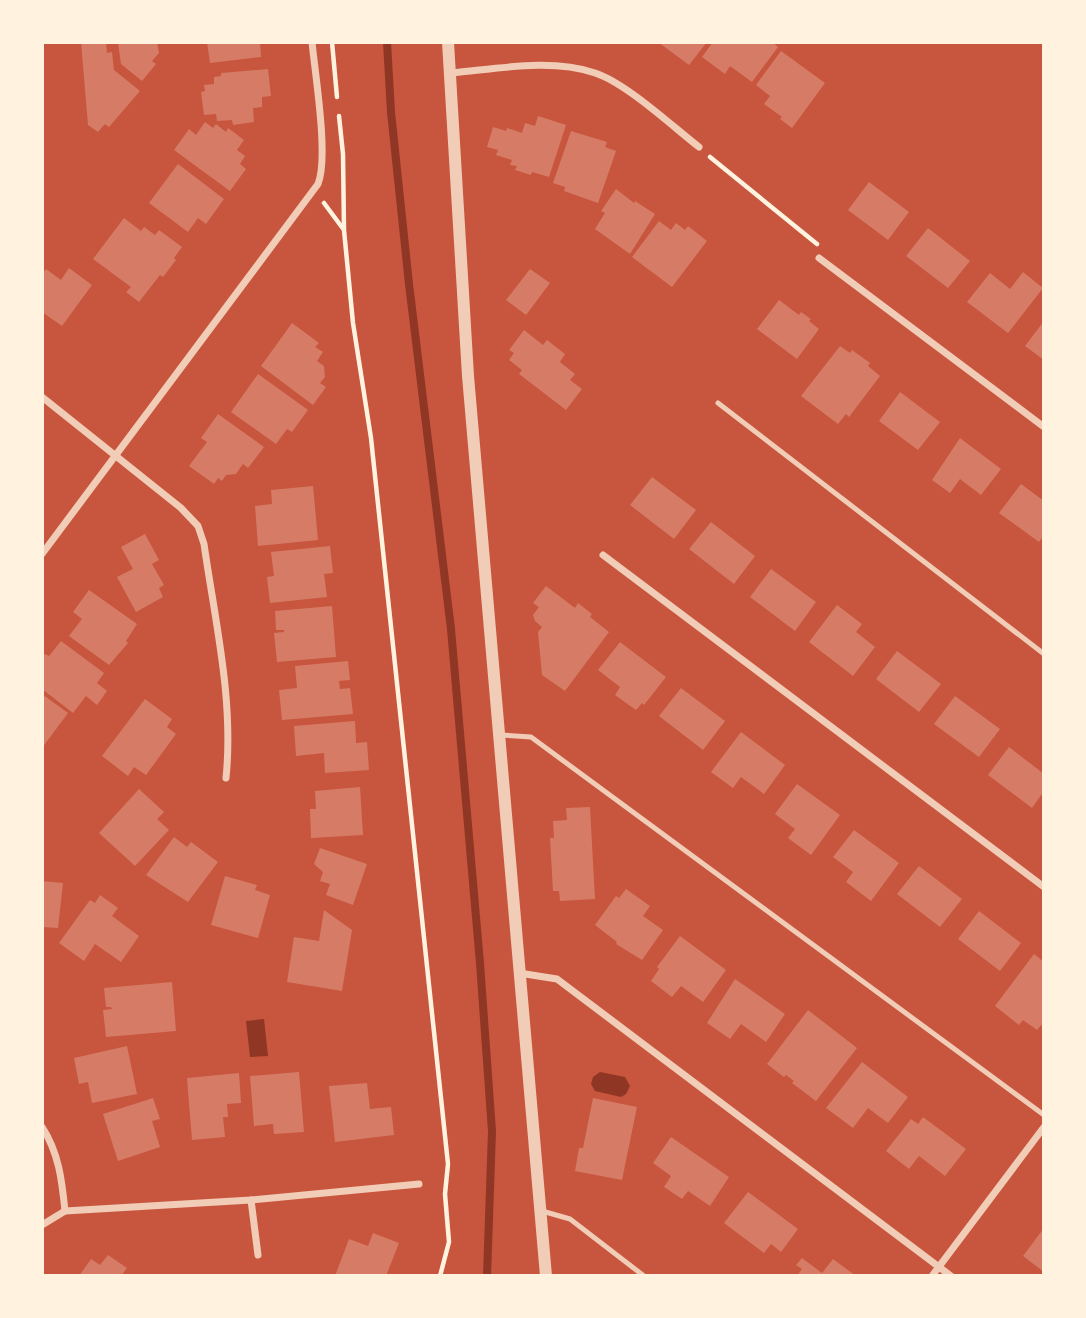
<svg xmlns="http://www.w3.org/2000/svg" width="1086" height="1318" font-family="'Public Sans',sans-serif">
<rect width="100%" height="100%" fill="#c8553d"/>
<g fill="#8f3625">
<path d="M264 1019 268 1056 250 1057 246 1021Z"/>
<path d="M600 1072 625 1077 630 1086 626 1094 621 1097 595 1091 591 1084 593 1077Z"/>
</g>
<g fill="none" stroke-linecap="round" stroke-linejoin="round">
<path stroke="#8f3625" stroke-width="8" d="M387 42 391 112 409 284 451 629 480 963 492 1131 487 1276"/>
</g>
<g fill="#d67c66">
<path d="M81 42H106L107 53 112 52 114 70 140 91 109 127 105 124 98 132 88 125Z"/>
<path d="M118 42H157L159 53 152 61 156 64 142 81 121 64Z"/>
<path d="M207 42H260L261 57 210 63Z"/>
<path d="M658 42H707L689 65Z"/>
<path d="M713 42H772L778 47 752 82 730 66 725 74 702 57Z"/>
<path d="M781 51 825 83 792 128 780 119 782 117 764 104 770 96 756 85Z"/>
<path d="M268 69 271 96 262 97V107L253 108 254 122 233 125 232 120 217 121 216 114 204 115 201 92 205 91 204 85 214 84V77L221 76V73Z"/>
<path d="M538 116 566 125 549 177 532 172 531 175 515 170 517 166 510 165 512 160 496 155 498 150 487 147 493 127 506 131 507 128 522 133 525 123 535 126Z"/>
<path d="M205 122 213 128 216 124 226 132 228 128 244 140 237 150 245 156 240 164 246 169 230 191 174 150 189 129 196 135Z"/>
<path d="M571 131 607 142 605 147 616 151 598 203 564 191 565 187 553 183Z"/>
<path d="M178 164 224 199 206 224 198 218 188 232 149 203Z"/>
<path d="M869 182 909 212 888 240 848 210Z"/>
<path d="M616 189 634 203 635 201 655 214 630 254 595 229 605 213 601 211Z"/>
<path d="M124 218 141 231 144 227 155 235 159 230 182 247 174 258 176 260 163 277 160 275 139 302 126 292 131 287 93 259Z"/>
<path d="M659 221 671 230 676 223 685 230 688 226 707 241 672 287 632 257Z"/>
<path d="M928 228 970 261 948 288 906 256Z"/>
<path d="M69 268 92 285 62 326 42 312V274L46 269 61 280Z"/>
<path d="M530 269 550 283 526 315 506 300Z"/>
<path d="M1023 272 1043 288 1008 333 967 302 990 273 1010 289Z"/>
<path d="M779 300 799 315 801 312 811 319 809 321 819 329 797 359 757 329Z"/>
<path d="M1044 321V360L1025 346Z"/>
<path d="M292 323 319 343 315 347 323 352 317 361 324 366 325 377 320 383 326 387 313 405 261 366Z"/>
<path d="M524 330 543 345 547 340 565 354 560 362 575 374 570 380 582 389 566 410 519 374 522 370 509 360 514 353 509 350Z"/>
<path d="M840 346 850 353 852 350 870 363 868 366 880 376 849 417 846 414 838 424 801 396Z"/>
<path d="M258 374 308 410 292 432 287 429 276 444 231 412Z"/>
<path d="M900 392 940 422 918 450 879 421Z"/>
<path d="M218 414 264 447 248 468 243 464 236 474 226 475 222 481 218 478 214 484 189 466 207 442 201 438Z"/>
<path d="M960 438 1001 469 981 495 960 479 950 493 932 480Z"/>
<path d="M652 477 696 510 674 539 630 505Z"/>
<path d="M1021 484 1044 501V535L1039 542 999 513Z"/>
<path d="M313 486 318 540 258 546 255 506 272 504 271 490Z"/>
<path d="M711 522 755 556 734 584 689 549Z"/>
<path d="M145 534 159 560 152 564 164 585 159 588 163 597 136 612 117 577 133 569 121 547Z"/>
<path d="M330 546 333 573 324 574 327 597 270 603 267 577 274 576 271 552Z"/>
<path d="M771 569 816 602 795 631 750 597Z"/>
<path d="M546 586 575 608 578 603 592 614 590 617 609 632 565 691 542 675 538 632 542 627 535 621 533 615 539 607 533 603Z"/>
<path d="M89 590 137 624 126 641 128 643 109 665 69 636 82 619 73 612Z"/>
<path d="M837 605 862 624 856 632 875 647 853 676 809 642Z"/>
<path d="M332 606 336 657 277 662 274 633 284 632V630H276L275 611Z"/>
<path d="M61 641 104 673 97 683 107 691 97 705 86 696 73 713 42 689V658L45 654 49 656Z"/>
<path d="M620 642 666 677 644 705 642 703 636 710 615 695 620 687 598 670Z"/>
<path d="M897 651 941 684 919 712 876 679Z"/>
<path d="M348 661 350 680 339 681 340 689 350 688 353 714 282 720 279 690 297 688 295 666Z"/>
<path d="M681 688 725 721 703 750 659 716Z"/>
<path d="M42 694 68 713 42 748Z"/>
<path d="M955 696 1000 729 979 757 934 724Z"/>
<path d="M145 699 172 719 167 727 176 734 146 775 134 767 128 776 102 756Z"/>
<path d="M355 721 356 743 367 742 369 770 325 773 324 753 296 756 294 726Z"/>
<path d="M741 732 785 765 764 794 741 777 733 788 711 772Z"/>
<path d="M1009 747 1044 774V791L1032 808 988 775Z"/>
<path d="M797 784 840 815 811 855 788 838 795 829 775 814Z"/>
<path d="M360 787 363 835 311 838 310 809H316L315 791Z"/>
<path d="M139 789 164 812 157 819 169 830 135 866 99 833Z"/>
<path d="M590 807 595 899 560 901 559 891H553L550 838H554L553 821 567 820 566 808Z"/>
<path d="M854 830 899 863 871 901 846 882 853 872 833 857Z"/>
<path d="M174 837 187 847 191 842 218 862 188 902 146 875Z"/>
<path d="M320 848 367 864 353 905 326 895 330 884 320 881 323 872 314 864Z"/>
<path d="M919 866 962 899 940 927 897 894Z"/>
<path d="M225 876 257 885 255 890 270 895 258 938 211 925Z"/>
<path d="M42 881 63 883 58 928 42 927Z"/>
<path d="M626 889 650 906 643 916 663 930 642 960 616 944 617 942 595 925 616 896 619 898Z"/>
<path d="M100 895 118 908 112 916 139 936 121 962 95 944 84 961 59 943 90 900 95 903Z"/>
<path d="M324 910 352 930 342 991 287 982 294 937 319 941Z"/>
<path d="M979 911 1021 943 1000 971 958 939Z"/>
<path d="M680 936 726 970 703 1002 681 986 672 997 651 981 659 969 657 967Z"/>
<path d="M1034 954 1044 962V1022L1037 1030 1023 1020 1019 1025 995 1006Z"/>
<path d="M735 979 785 1014 766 1042 741 1024 730 1039 707 1023Z"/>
<path d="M172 982 176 1031 106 1037 103 1010 112 1009 111 1007H106L104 988Z"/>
<path d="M808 1010 857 1048 816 1101 792 1083 794 1081 786 1075 784 1077 767 1064Z"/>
<path d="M127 1046 137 1094 92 1103 88 1082 79 1084 74 1058Z"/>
<path d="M862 1062 908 1097 888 1123 868 1108 853 1128 826 1108Z"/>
<path d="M299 1072 304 1132 274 1134 273 1124 254 1126 250 1076Z"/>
<path d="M239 1073 241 1103 227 1104 228 1117H223L225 1137 192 1140 187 1078Z"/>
<path d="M367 1083 370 1109 391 1107 394 1135 335 1142 329 1086Z"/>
<path d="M153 1098 160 1119 152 1121 160 1147 118 1161 103 1114Z"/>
<path d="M593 1098 637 1107 622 1180 575 1171 579 1148H583Z"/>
<path d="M923 1117 966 1149 945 1176 919 1156 909 1169 886 1151 911 1119 918 1124Z"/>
<path d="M671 1137 729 1177 710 1206 688 1191 682 1199 664 1187 671 1176 653 1163Z"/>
<path d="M748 1192 798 1229 781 1252 771 1244 764 1253 724 1223Z"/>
<path d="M1044 1228V1272L1023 1256Z"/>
<path d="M373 1233 399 1243 386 1276H335L349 1239 368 1246Z"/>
<path d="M108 1255 127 1268 121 1276H79L91 1259 100 1265Z"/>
<path d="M802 1258 822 1273 833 1259 856 1276H797L802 1269 796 1265Z"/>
</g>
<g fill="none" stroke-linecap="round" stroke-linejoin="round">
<g stroke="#fff3e0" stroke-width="4.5">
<path d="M332 42 337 97"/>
<path d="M339 116 343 154 344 229"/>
<path d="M710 157 817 244"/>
<path d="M324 203 344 230 353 323 371 438 448 1164 445 1194 449 1242 440 1276"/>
</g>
<g stroke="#f1ccb7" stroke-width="5">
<path d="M718 403 1044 654"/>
<path d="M501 735 531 737 1044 1115"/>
<path d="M542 1211 570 1219 644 1276"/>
</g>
<g stroke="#f1ccb7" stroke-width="7">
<path d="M451 73C497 69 550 58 595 73 626 83 672 126 699 147"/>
<path d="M819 258 1044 427"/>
<path d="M42 397 181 508 198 526 204 544C215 621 234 700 226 778"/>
<path d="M42 554 318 184C329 157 315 74 312 42"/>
<path d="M603 555 1044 887"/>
<path d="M519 973 557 979 951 1276"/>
<path d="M42 1127C59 1153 62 1181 65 1211"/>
<path d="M251 1200 258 1255"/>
<path d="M42 1225 65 1211 251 1200 419 1184"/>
<path d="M932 1276 1044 1127"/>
</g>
<path stroke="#f1ccb7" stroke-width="12" d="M448 42 468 376 546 1276"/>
</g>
<rect width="1086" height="1318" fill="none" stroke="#fff3e0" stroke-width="88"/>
</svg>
